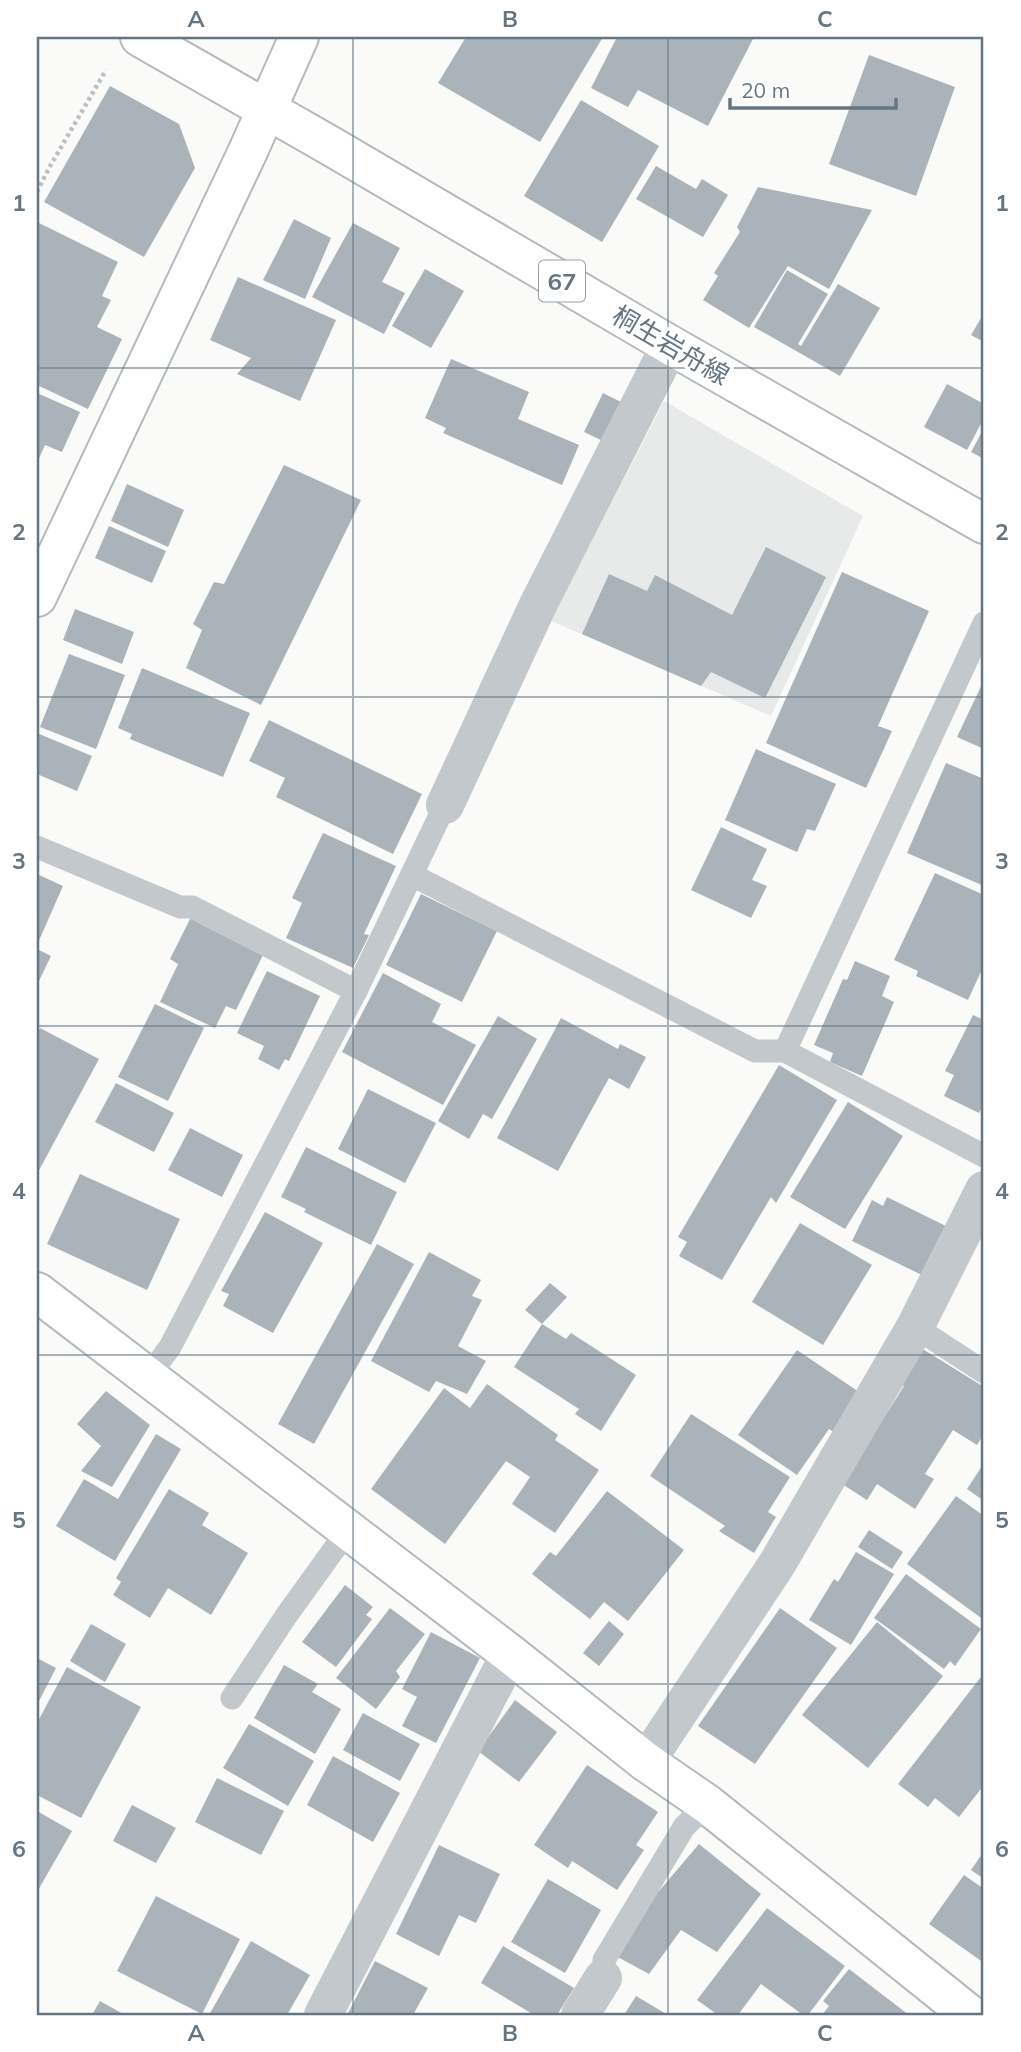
<svg xmlns="http://www.w3.org/2000/svg" width="1021" height="2052" font-family="Mulish,'Noto Sans JP',sans-serif">
<rect width="100%" height="100%" fill="#fafaf8"/>
<path fill="#e8e9e9" d="M664 401 863 516 771 716 551 621Z"/>
<g fill="#aab3b9">
<path d="M466 37H603L540 142 438 83Z"/>
<path d="M617 37H754L708 126 638 90 628 107 591 88Z"/>
<path d="M869 55 955 87 916 196 829 164Z"/>
<path d="M110 86 179 124 195 168 144 257 44 202Z"/>
<path d="M581 100 659 146 602 242 524 196Z"/>
<path d="M656 166 696 189 702 179 728 195 703 237 636 199Z"/>
<path d="M758 187 872 210 829 289 788 266 749 328 703 300 718 276 714 273 740 232 737 227Z"/>
<path d="M294 219 331 238 305 299 263 280Z"/>
<path d="M37 222 118 262 102 296 111 300 97 327 122 339 88 409 37 385Z"/>
<path d="M353 223 400 248 382 282 405 293 384 334 312 297Z"/>
<path d="M425 269 464 291 431 348 392 326Z"/>
<path d="M787 270 828 294 798 344 801 346 838 284 880 308 840 376 754 327Z"/>
<path d="M238 277 336 320 300 401 237 374 251 358 210 340Z"/>
<path d="M984 313V342L971 335Z"/>
<path d="M451 359 529 392 518 419 579 445 562 485 443 433 446 428 425 418Z"/>
<path d="M947 384 984 404V418L967 450 924 427Z"/>
<path d="M37 393 80 412 62 452 45 445 37 463Z"/>
<path d="M603 393 623 403 605 442 584 432Z"/>
<path d="M984 428V459L971 452Z"/>
<path d="M284 465 361 500 261 705 186 668 202 630 193 624 214 582 224 584Z"/>
<path d="M127 484 184 510 168 547 111 521Z"/>
<path d="M109 526 166 551 152 583 95 558Z"/>
<path d="M766 547 826 577 765 698 711 672 701 686 582 634 609 574 647 591 655 575 732 615Z"/>
<path d="M842 572 929 611 878 726 892 731 866 788 766 743Z"/>
<path d="M75 609 134 632 122 664 63 640Z"/>
<path d="M69 654 125 675 96 749 40 727Z"/>
<path d="M142 668 250 713 223 777 130 739 132 734 118 728Z"/>
<path d="M984 680V749L957 737Z"/>
<path d="M269 720 422 794 393 854 276 797 285 778 249 761Z"/>
<path d="M37 733 92 756 77 791 37 774Z"/>
<path d="M756 749 836 784 815 831 807 829 797 852 725 820Z"/>
<path d="M946 763 984 779V886L907 853Z"/>
<path d="M721 827 767 849 752 880 767 886 751 918 691 890Z"/>
<path d="M323 833 396 866 364 934 369 935 353 968 286 938 302 903 292 898Z"/>
<path d="M935 873 984 895V965L968 1000 916 976 918 971 894 960Z"/>
<path d="M37 874 63 886 37 945Z"/>
<path d="M421 894 497 931 462 1002 386 965Z"/>
<path d="M191 917 264 953 236 1010 226 1006 215 1028 160 1002 178 964 170 959Z"/>
<path d="M37 949 51 956 37 985Z"/>
<path d="M855 961 890 976 882 996 894 1002 862 1076 830 1062 833 1053 814 1045 843 979 847 980Z"/>
<path d="M267 971 320 996 289 1061 285 1059 279 1070 258 1059 264 1046 237 1033Z"/>
<path d="M383 973 441 1004 432 1022 476 1045 443 1105 342 1052Z"/>
<path d="M155 1004 204 1028 168 1101 118 1077Z"/>
<path d="M973 1015 984 1020V1103L979 1113 944 1096 954 1075 945 1071Z"/>
<path d="M498 1016 537 1039 492 1119 483 1114 469 1139 438 1121Z"/>
<path d="M561 1018 618 1049 620 1044 646 1057 629 1089 609 1078 558 1171 497 1138Z"/>
<path d="M40 1028 99 1059 37 1174V1035Z"/>
<path d="M779 1065 837 1100 776 1203 771 1197 722 1280 679 1256 687 1242 678 1237Z"/>
<path d="M116 1083 174 1113 154 1152 95 1122Z"/>
<path d="M368 1089 436 1123 405 1183 338 1149Z"/>
<path d="M848 1102 903 1136 845 1229 790 1197Z"/>
<path d="M190 1128 243 1155 222 1197 168 1170Z"/>
<path d="M306 1147 397 1192 371 1245 304 1212 306 1209 281 1197Z"/>
<path d="M80 1174 180 1219 147 1290 47 1244Z"/>
<path d="M887 1197 950 1228 926 1277 852 1241 872 1200 883 1206Z"/>
<path d="M265 1212 323 1243 273 1333 223 1306 229 1294 221 1291Z"/>
<path d="M800 1223 872 1265 823 1345 752 1302Z"/>
<path d="M377 1244 414 1264 314 1444 278 1424Z"/>
<path d="M429 1252 481 1280 472 1296 482 1300 458 1346 486 1361 467 1394 436 1381 429 1392 371 1361Z"/>
<path d="M550 1283 567 1297 542 1324 566 1339 571 1333 636 1375 601 1431 575 1414 579 1409 514 1367 542 1324 525 1310Z"/>
<path d="M921 1348 984 1387V1434L977 1445 953 1430 925 1474 934 1479 915 1509 877 1484 867 1500 842 1484 904 1386 899 1383Z"/>
<path d="M797 1350 862 1394 835 1433 829 1429 797 1475 738 1435Z"/>
<path d="M487 1384 558 1435 555 1440 599 1470 555 1533 512 1504 530 1477 506 1461 445 1544 371 1489 444 1388 470 1408Z"/>
<path d="M106 1391 150 1425 112 1487 81 1471 101 1446 77 1424Z"/>
<path d="M691 1414 790 1477 768 1512 776 1517 754 1553 719 1531 725 1526 650 1476Z"/>
<path d="M156 1434 181 1449 115 1561 56 1526 84 1479 118 1499Z"/>
<path d="M984 1463V1501L967 1489Z"/>
<path d="M169 1489 209 1513 202 1525 248 1553 211 1615 168 1588 150 1618 113 1595 121 1582 116 1578Z"/>
<path d="M607 1491 684 1550 628 1621 604 1602 590 1619 532 1574 550 1552 556 1556Z"/>
<path d="M956 1496 984 1516V1620L907 1564Z"/>
<path d="M869 1530 903 1552 892 1569 858 1547Z"/>
<path d="M856 1552 894 1574 851 1645 809 1620 834 1579 838 1582Z"/>
<path d="M906 1574 981 1629 955 1666 950 1661 944 1669 874 1618Z"/>
<path d="M345 1585 373 1607 366 1615 372 1619 336 1667 302 1642Z"/>
<path d="M390 1608 425 1634 396 1671 400 1677 376 1709 336 1678Z"/>
<path d="M780 1608 837 1648 755 1764 698 1726Z"/>
<path d="M609 1621 624 1634 599 1666 583 1653Z"/>
<path d="M877 1622 943 1676 868 1768 802 1715Z"/>
<path d="M91 1624 126 1644 105 1682 70 1661Z"/>
<path d="M431 1632 480 1658 436 1743 402 1726 417 1697 402 1689Z"/>
<path d="M37 1658 56 1668 37 1705Z"/>
<path d="M284 1665 318 1684 312 1692 341 1709 315 1754 254 1718Z"/>
<path d="M67 1667 141 1707 81 1818 37 1795V1723Z"/>
<path d="M984 1673V1785L959 1817 935 1798 928 1807 898 1784Z"/>
<path d="M515 1700 557 1732 519 1782 478 1751Z"/>
<path d="M363 1713 420 1744 400 1781 343 1750Z"/>
<path d="M249 1724 314 1761 288 1806 223 1768Z"/>
<path d="M333 1756 400 1793 373 1842 307 1805Z"/>
<path d="M587 1765 658 1812 636 1845 644 1850 617 1890 572 1861 568 1868 534 1845Z"/>
<path d="M217 1778 284 1811 261 1855 195 1822Z"/>
<path d="M132 1805 176 1828 156 1863 113 1841Z"/>
<path d="M37 1811 72 1831 37 1892Z"/>
<path d="M699 1844 761 1894 717 1952 681 1930 649 1974 616 1956 648 1904Z"/>
<path d="M439 1845 500 1874 476 1923 459 1915 439 1956 396 1934Z"/>
<path d="M984 1851V1879L971 1870Z"/>
<path d="M964 1875 984 1889V1963L929 1924Z"/>
<path d="M548 1879 601 1910 565 1973 511 1942Z"/>
<path d="M156 1896 240 1939 202 2014 117 1971Z"/>
<path d="M767 1908 845 1966 808 2015H803L761 1984 738 2015H718L697 2000Z"/>
<path d="M251 1941 310 1975 287 2015H209Z"/>
<path d="M503 1946 574 1988 557 2015H534L481 1983Z"/>
<path d="M375 1961 428 1988 413 2015H347Z"/>
<path d="M849 1969 909 2015H822L829 2006 823 2001Z"/>
<path d="M636 1996 668 2015H624Z"/>
<path d="M100 2001 125 2015H92Z"/>
</g>
<g fill="none" stroke-linecap="round" stroke-linejoin="round">
<g stroke="#b3babf" stroke-width="42">
<g id="secondary">
<path d="M37 597 248 151 299 37"/>
<path d="M37 1292 510 1654 646 1762 707 1804 970 2015"/>
</g>
</g>
<g stroke="#b5babe" stroke-width="42">
<path id="primary" d="M140 37 329 145 670 345 984 524"/>
</g>
<path stroke="#bbbfc2" stroke-width="4.5" stroke-dasharray="3.5 3.5" stroke-linecap="butt" d="M37 192 49 168 106 70"/>
<g stroke="#c3c8cc" stroke-width="23">
<path d="M37 847 180 907H192L356 991"/>
<path d="M412 875 755 1051H785L984 1156"/>
<path d="M785 1051 984 623"/>
<path d="M915 1327 984 1372"/>
<path d="M148 1377 170 1347 356 991 445 805"/>
<path d="M232 1698 286 1616 348 1530"/>
<path d="M603 1978 604 1960 684 1827 707 1804"/>
</g>
<g stroke="#c3c8cc" stroke-width="38">
<path d="M445 805 538 605 670 345"/>
<path d="M646 1762 777 1564 915 1327 984 1190"/>
<path d="M323 2015 510 1654"/>
<path d="M580 2015 603 1978"/>
</g>
<use href="#secondary" stroke="#fff" stroke-width="38"/>
<use href="#primary" stroke="#fff" stroke-width="38"/>
</g>
<path fill="none" stroke="#657683" stroke-width="2" stroke-opacity="0.55" d="M353 37V2015M668 37V2015M37 368H984M37 697H984M37 1026H984M37 1355H984M37 1684H984"/>
<g text-anchor="middle" dominant-baseline="central" stroke-width="7" stroke-linejoin="round" paint-order="stroke">
<rect fill="#fff" stroke="#939fa8" stroke-width="2" x="539" y="260.5" width="46" height="41" rx="5"/>
<g font-size="24" font-weight="bold" fill="#657683">
<text x="562" y="281">67</text>
</g>
<g font-size="26" fill="#657683" stroke="#fff">
<text transform="translate(671 345) rotate(30)">桐生岩舟線</text>
</g>
</g>
<rect width="1021" height="2052" fill="none" stroke="#ffffff" stroke-width="77"/>
<path d="M730 98v10h166v-10" fill="none" stroke="#657683" stroke-width="3.5"/>
<text x="741" y="98" font-size="21" fill="#657683" stroke="#ffffff" stroke-width="5" paint-order="stroke">20 m</text>
<rect x="38" y="38" width="944" height="1976" fill="none" stroke="#657683" stroke-width="2.5"/>
<g font-size="23" text-anchor="middle" font-weight="bold" fill="#657683">
<text x="196" y="27">A</text>
<text x="510" y="27">B</text>
<text x="825" y="27">C</text>
<text x="19" y="211">1</text>
<text x="1002" y="211">1</text>
<text x="19" y="540">2</text>
<text x="1002" y="540">2</text>
<text x="19" y="869">3</text>
<text x="1002" y="869">3</text>
<text x="19" y="1199">4</text>
<text x="1002" y="1199">4</text>
<text x="19" y="1528">5</text>
<text x="1002" y="1528">5</text>
<text x="19" y="1857">6</text>
<text x="1002" y="1857">6</text>
<text x="196" y="2041">A</text>
<text x="510" y="2041">B</text>
<text x="825" y="2041">C</text>
</g>
</svg>
